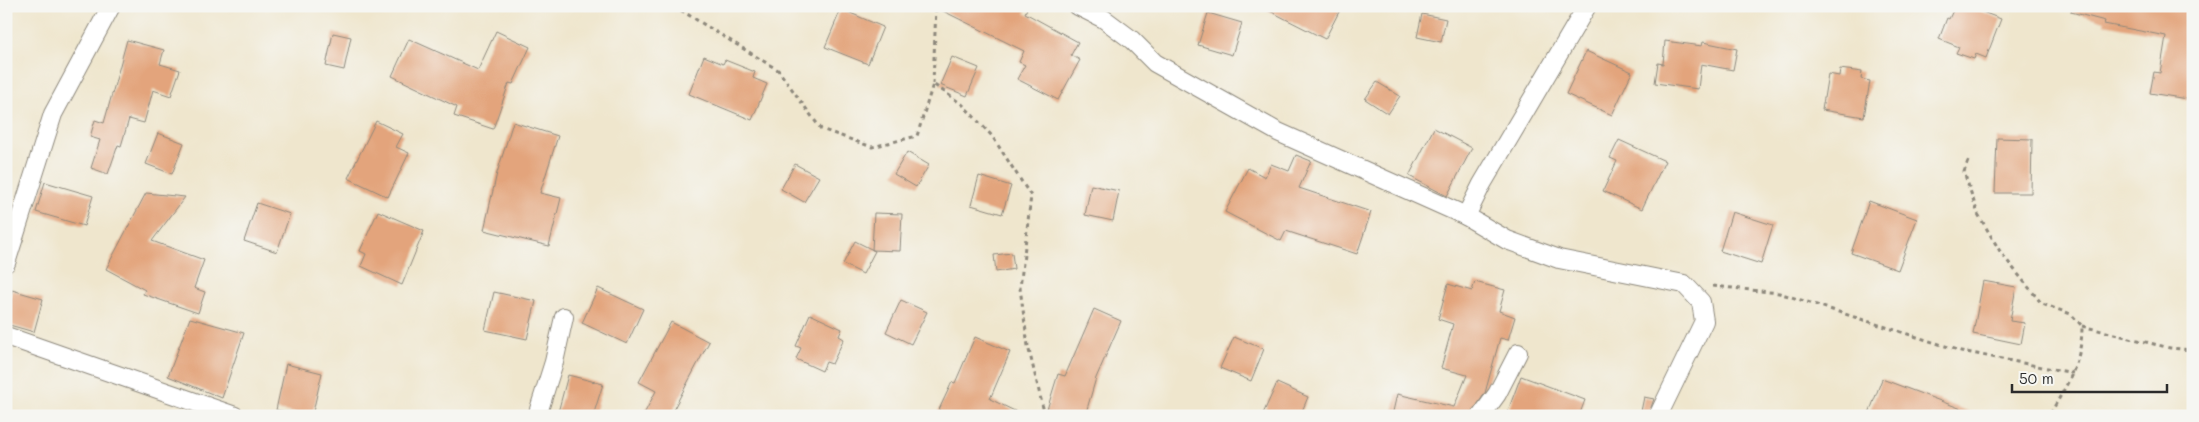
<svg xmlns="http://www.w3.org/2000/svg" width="2199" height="422" font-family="Mali,sans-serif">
<rect width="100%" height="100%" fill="#f6f6f2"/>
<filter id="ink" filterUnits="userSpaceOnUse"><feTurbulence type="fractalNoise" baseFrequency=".02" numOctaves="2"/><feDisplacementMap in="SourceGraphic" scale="10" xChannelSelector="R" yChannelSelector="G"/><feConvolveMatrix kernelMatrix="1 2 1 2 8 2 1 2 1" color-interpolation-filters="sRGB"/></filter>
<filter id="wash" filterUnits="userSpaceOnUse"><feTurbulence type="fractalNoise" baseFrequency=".0096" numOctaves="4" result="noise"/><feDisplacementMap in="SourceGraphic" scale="20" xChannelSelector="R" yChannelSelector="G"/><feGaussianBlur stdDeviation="1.12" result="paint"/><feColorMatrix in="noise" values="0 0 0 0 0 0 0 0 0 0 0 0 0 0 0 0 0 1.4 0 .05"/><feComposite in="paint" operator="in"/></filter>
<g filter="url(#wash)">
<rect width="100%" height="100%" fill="#efe6cd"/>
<g id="blocks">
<g fill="#e3a47c">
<path d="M933 6H1028L1025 13 1078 42 1071 55 1080 60 1058 100 1017 79 1025 65 1019 62 1024 51Z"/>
<path d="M1260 6H1342L1325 39Z"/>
<path d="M1955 6H1967L2001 19 1986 58 1976 54 1974 59 1956 53 1959 47 1939 39 1947 18 1949 19Z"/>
<path d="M2072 6H2193V100L2150 93 2154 72 2160 73 2166 36 2104 24 2105 21 2071 12Z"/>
<path d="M841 9 883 27 868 64 825 47Z"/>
<path d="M1208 13 1242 23 1232 55 1198 45Z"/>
<path d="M1422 14 1446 19 1441 42 1417 37Z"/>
<path d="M496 31 530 47 513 84 509 83 493 129 454 116 457 107 392 76 409 39 478 70Z"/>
<path d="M333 33 351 37 344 70 326 66Z"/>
<path d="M127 40 164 50 160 64 180 70 171 96 153 90 144 123 129 119 121 146 118 145 108 174 91 168 100 140 90 137 95 120 104 123Z"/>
<path d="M1665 41 1702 46 1703 42 1737 49 1733 70 1701 64 1698 89 1655 83 1658 63 1663 64Z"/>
<path d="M1586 51 1632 72 1612 115 1566 94Z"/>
<path d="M704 56 723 64 725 60 755 72 753 78 767 84 752 120 689 94Z"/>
<path d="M952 57 979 68 967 96 940 85Z"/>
<path d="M1840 69 1862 72 1861 79 1870 81 1864 117 1822 110 1828 74 1839 76Z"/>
<path d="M1377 82 1400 96 1388 114 1365 99Z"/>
<path d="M376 121 403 134 396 147 409 153 388 197 348 178Z"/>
<path d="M513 122 558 136 540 193 561 198 549 246 484 230 497 173Z"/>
<path d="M1434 128 1472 148 1447 196 1409 176Z"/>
<path d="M158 133 184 143 172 174 146 164Z"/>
<path d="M1997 138 2032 139 2031 193H1995Z"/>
<path d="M1619 140 1665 161 1642 209 1603 191 1617 161 1610 158Z"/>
<path d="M907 152 929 165 916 187 894 174Z"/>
<path d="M1296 155 1311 161 1299 188 1371 212 1357 254 1286 231 1281 241 1225 212 1248 168 1265 177 1271 164 1289 171Z"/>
<path d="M795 164 819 177 804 202 781 189Z"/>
<path d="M979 176 1011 186 1002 214 971 205Z"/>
<path d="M45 182 93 196 84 226 36 212Z"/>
<path d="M1091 185 1119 191 1113 221 1085 215Z"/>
<path d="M146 193 185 197 152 241 204 260 194 288 205 292 198 313 143 294 145 290 106 269Z"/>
<path d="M1869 201 1917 219 1898 270 1851 253Z"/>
<path d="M257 203 290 214 277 252 244 241Z"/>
<path d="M378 211 424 231 402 285 361 266 366 254 360 251Z"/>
<path d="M1732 212 1773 225 1761 264 1720 251Z"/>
<path d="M874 213 902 214 900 251 872 250Z"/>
<path d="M855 241 875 251 863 274 843 264Z"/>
<path d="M1012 253 1014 269 996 272 994 255Z"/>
<path d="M1983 281 2016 287 2010 321 2025 323 2021 344 1973 334Z"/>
<path d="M1475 282 1505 290 1499 311 1515 317 1508 340 1500 338 1485 393 1470 416H1392L1397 394 1454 407 1467 375 1441 368 1453 324 1438 319 1448 284 1472 291Z"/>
<path d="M598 288 643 309 627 344 582 323Z"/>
<path d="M12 290 43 299 34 332 6 324V309Z"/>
<path d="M494 292 536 301 527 339 485 330Z"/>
<path d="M901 300 927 312 911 344 886 332Z"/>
<path d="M1094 309 1121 321 1096 378 1085 416H1045L1058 374 1065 376Z"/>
<path d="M810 314 842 329 839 336 844 339 832 364 826 362 822 371 796 359 801 348 796 346Z"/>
<path d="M190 318 244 333 222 398 168 376Z"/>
<path d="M671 322 709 342 670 416H643L656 391 639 382Z"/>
<path d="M975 337 1010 352 990 399 1025 416H936L952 382 955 383Z"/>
<path d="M1234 337 1264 349 1251 381 1220 368Z"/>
<path d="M286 364 322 373 312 416 276 410Z"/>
<path d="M568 375 603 384 593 416H557Z"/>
<path d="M1521 376 1585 400 1579 416H1506Z"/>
<path d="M1882 379 1975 414 1974 416H1868Z"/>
<path d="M1277 383 1308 397 1300 416H1262Z"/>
<path d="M1644 397 1654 399 1648 416H1640Z"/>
</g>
</g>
</g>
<g filter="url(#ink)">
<use href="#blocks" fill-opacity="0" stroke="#8d887c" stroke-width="1"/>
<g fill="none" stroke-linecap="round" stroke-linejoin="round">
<g stroke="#8d887c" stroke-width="20">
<g id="minor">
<path d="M1078 6 1104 19 1132 40 1155 63 1278 132 1466 216"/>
<path d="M1587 6 1482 184 1466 216 1507 240 1559 259 1684 284 1701 302 1704 321 1658 416"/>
<path d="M6 263 53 114 111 6"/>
<path d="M6 336 235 416"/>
<path d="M537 416 554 362 564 317"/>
<path d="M1481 416 1497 394 1518 353"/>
</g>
</g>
<g stroke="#8d887c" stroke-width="3" stroke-dasharray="4 4" stroke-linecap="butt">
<path d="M674 6 778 70 821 129 872 147 917 136 933 84 963 105 992 136 1031 196 1020 288 1028 346 1045 416"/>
<path d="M933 84 936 6"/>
<path d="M1968 161 1964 172 1978 214 2001 253 2042 304 2071 314 2082 326C2082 364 2067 384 2049 416"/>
<path d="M1713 286 1779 293 1961 351 2073 373"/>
<path d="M2082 326 2170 348 2193 350"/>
</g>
<use href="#minor" stroke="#fff" stroke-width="18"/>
</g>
</g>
<rect width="2199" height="422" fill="none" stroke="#f6f6f2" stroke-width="25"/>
<path d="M2012 384v8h155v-8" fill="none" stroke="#2b2b2b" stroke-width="2.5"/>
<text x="2019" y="384" font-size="15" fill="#2b2b2b" stroke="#f6f6f2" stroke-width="4" paint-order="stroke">50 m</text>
</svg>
